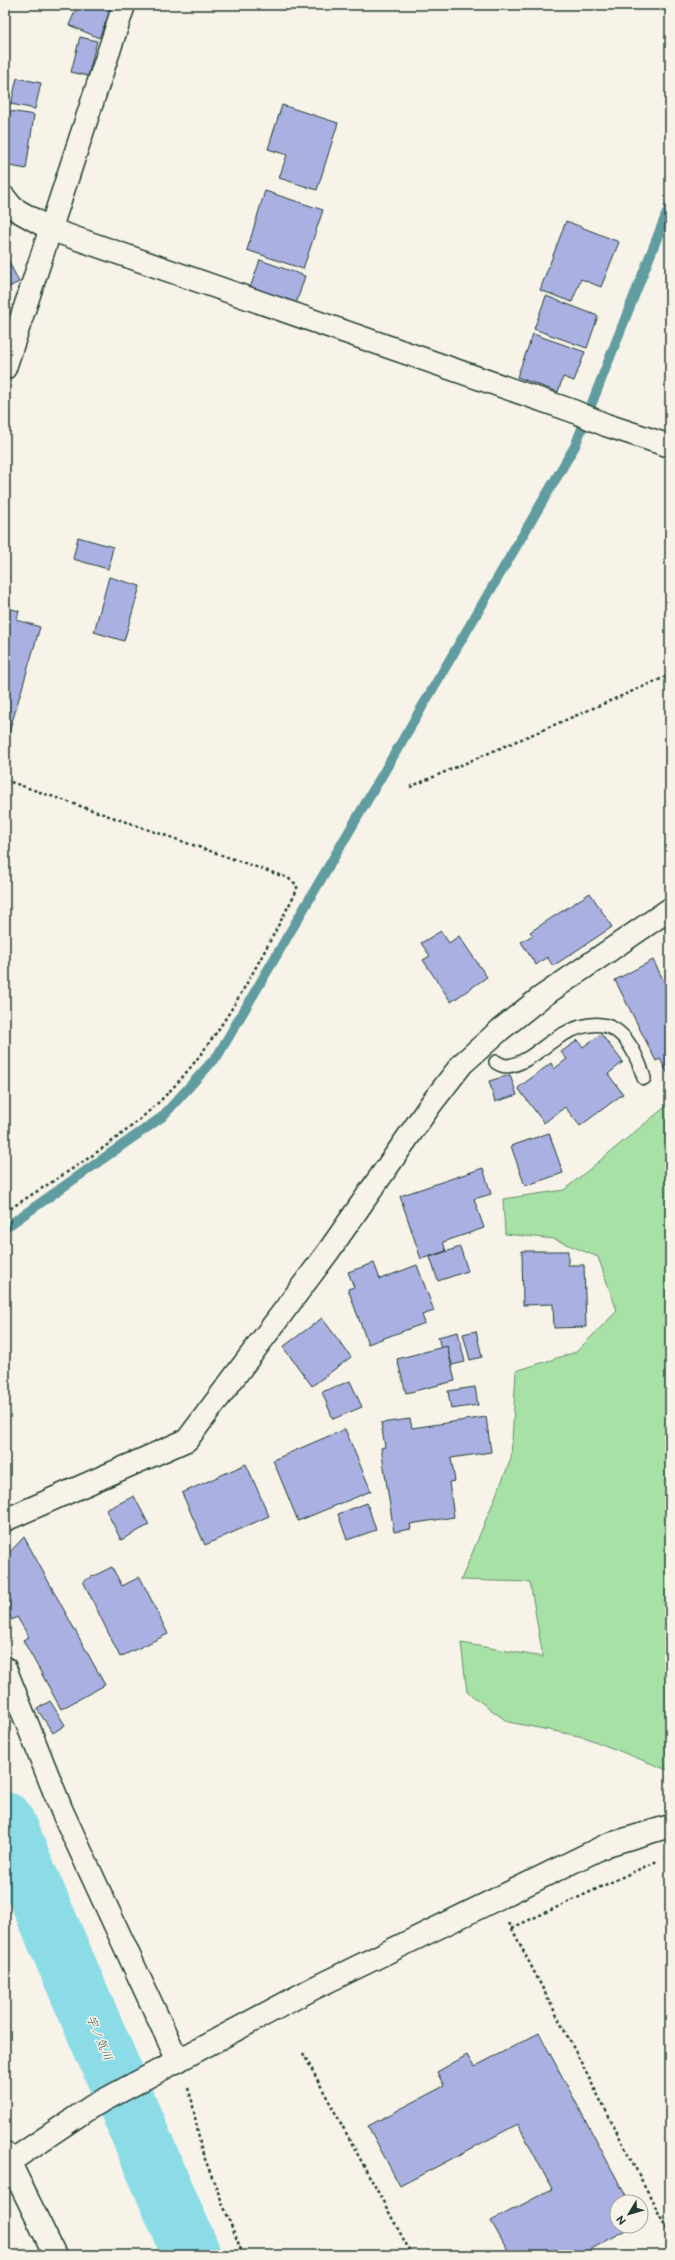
<svg xmlns="http://www.w3.org/2000/svg" width="675" height="2260" font-family="'Balsamiq Sans','Klee One',sans-serif">
<rect width="100%" height="100%" fill="#f7f3e8"/>
<filter id="ink" filterUnits="userSpaceOnUse"><feTurbulence type="fractalNoise" baseFrequency=".025" numOctaves="2"/><feDisplacementMap in="SourceGraphic" scale="8" xChannelSelector="R" yChannelSelector="G"/><feConvolveMatrix kernelMatrix="1 2 1 2 8 2 1 2 1" color-interpolation-filters="sRGB"/></filter>
<g filter="url(#ink)">
<path fill="#a8e1a6" stroke="#648f6d" d="M670 1103V1771L584 1737 508 1722 467 1692 461 1643 543 1657 530 1582 461 1580 511 1459 516 1371 576 1352 617 1311 598 1257 554 1239 505 1234 503 1199 564 1190Z"/>
<g fill="none" stroke-linecap="round" stroke-linejoin="round">
<path stroke="#609ca0" stroke-width="10" d="M5 1228 162 1117 218 1055 575 446 670 205"/>
<path stroke="#8cdce8" stroke-width="58" d="M5 1821 192 2255"/>
</g>
<g fill="#aab1e2" stroke="#1f3d34">
<path d="M78 5H113L99 38 69 25Z"/>
<path d="M80 37 97 41 88 76 71 72Z"/>
<path d="M17 78 41 83 35 109 11 104Z"/>
<path d="M282 105 338 123 317 190 279 178 287 155 268 149Z"/>
<path d="M10 111 34 115 26 169 5 165V146Z"/>
<path d="M265 191 323 210 303 269 247 250Z"/>
<path d="M566 221 619 242 601 287 581 279 572 302 540 290Z"/>
<path d="M5 254 19 282 5 289Z"/>
<path d="M260 260 305 276 296 304 250 288Z"/>
<path d="M546 296 598 316 587 348 534 329Z"/>
<path d="M533 334 585 352 574 381 563 377 558 392 517 377Z"/>
<path d="M78 537 113 547 108 569 73 559Z"/>
<path d="M109 577 140 586 124 641 94 632Z"/>
<path d="M5 607 19 611 17 620 40 627 5 746Z"/>
<path d="M590 893 612 927 553 966 547 957 536 965 521 942 533 935 530 932Z"/>
<path d="M441 931 449 943 459 936 487 977 451 1002 423 960 430 956 421 943Z"/>
<path d="M653 960 670 993V1073L668 1074 660 1059 656 1061 615 980Z"/>
<path d="M601 1034 623 1062 608 1074 623 1094 580 1126 565 1107 544 1123 518 1088 551 1063 554 1069 567 1059 561 1052 578 1040 583 1047Z"/>
<path d="M510 1075 517 1095 495 1102 489 1081Z"/>
<path d="M549 1133 563 1173 525 1186 511 1146Z"/>
<path d="M483 1168 491 1194 474 1199 484 1228 443 1242 446 1251 421 1259 400 1196Z"/>
<path d="M460 1247 468 1271 438 1281 430 1257Z"/>
<path d="M522 1251H568V1265H584L586 1327 554 1328 553 1304 523 1305Z"/>
<path d="M374 1263 380 1279 417 1265 434 1311 422 1315 425 1323 368 1344 348 1289 354 1287 348 1272Z"/>
<path d="M322 1318 351 1357 312 1386 283 1347Z"/>
<path d="M476 1331 482 1357 470 1360 463 1334Z"/>
<path d="M458 1332 465 1362 452 1365 447 1346 441 1348 438 1337Z"/>
<path d="M447 1346 455 1381 406 1393 397 1359Z"/>
<path d="M350 1381 362 1407 333 1419 322 1392Z"/>
<path d="M475 1387 478 1405 451 1409 448 1391Z"/>
<path d="M486 1417 491 1452 451 1458 455 1481 449 1482 454 1517 410 1524 411 1529 394 1532 381 1448 385 1447 381 1423 410 1419 412 1428Z"/>
<path d="M345 1429 371 1491 298 1521 273 1460Z"/>
<path d="M246 1464 269 1516 205 1545 182 1493Z"/>
<path d="M134 1496 149 1525 121 1540 106 1510Z"/>
<path d="M367 1503 376 1530 347 1540 338 1514Z"/>
<path d="M24 1537 105 1685 61 1709 23 1640 29 1637 17 1617 12 1620 5 1608V1557Z"/>
<path d="M112 1567 122 1586 140 1577 168 1634 120 1657 83 1581Z"/>
<path d="M50 1701 65 1725 53 1733 37 1709Z"/>
<path d="M539 2033 629 2202H617V2226H634L580 2255H510L491 2221 552 2189 518 2124 400 2186 368 2126 444 2086 437 2072 467 2055 474 2067Z"/>
</g>
<g fill="none" stroke-linecap="round" stroke-linejoin="round">
<g stroke="#1f3d34" stroke-width="16">
<path id="lane" d="M496 1062C499 1064 504 1066 507 1066 527 1064 544 1045 560 1036 608 1009 630 1032 644 1078"/>
</g>
<g stroke="#1f3d34" stroke-width="25">
<g id="street">
<path d="M5 198 13 208 52 230 573 411 606 425 670 446"/>
<path d="M5 368 124 5"/>
<path d="M5 1668 62 1811 178 2061"/>
</g>
</g>
<g stroke="#1f3d34" stroke-width="25">
<g id="secondary">
<path d="M5 1520 187 1440 328 1252 431 1104 462 1064 500 1030 540 998 670 909"/>
<path d="M5 2153 55 2255"/>
<path d="M5 2165 91 2107 314 1988 607 1845 670 1826"/>
</g>
</g>
<g stroke="#1f3d34" stroke-width="2.5" stroke-dasharray="3 3" stroke-linecap="butt">
<path d="M5 780 288 878 297 885V890C255 969 215 1053 147 1113 105 1151 52 1181 5 1212"/>
<path d="M410 787 670 675"/>
<path d="M509 1923 670 2235"/>
<path d="M512 1928 657 1861"/>
<path d="M303 2053 412 2255"/>
<path d="M188 2088 192 2101 201 2149 243 2255"/>
</g>
<use href="#lane" stroke="#f7f3e8" stroke-width="13"/>
<use href="#street" stroke="#f7f3e8" stroke-width="22"/>
<use href="#secondary" stroke="#f7f3e8" stroke-width="22"/>
</g>
</g>
<g text-anchor="middle" dominant-baseline="central" stroke-width="3" stroke-linejoin="round" paint-order="stroke">
<g font-size="12" font-style="italic" fill="#355d58" stroke="#f7f3e8">
<text transform="translate(99 2038) rotate(67)">宇ノ気川</text>
</g>
</g>
<rect width="675" height="2260" fill="none" stroke="#f7f3e8" stroke-width="20"/>
<rect x="10" y="10" width="655" height="2240" fill="none" stroke="#1f3d34" stroke-width="1.5" filter="url(#ink)"/>
<g transform="translate(629 2214) rotate(232)"><circle r="19" fill="#f7f3e8" stroke="#a1aaa0"/>
<path d="M0-3L7 15L0 10L-7 15Z" fill="#1f3d34"/>
<text y="-6" font-size="11" font-weight="bold" text-anchor="middle" fill="#1f3d34">N</text>
</g>
</svg>
